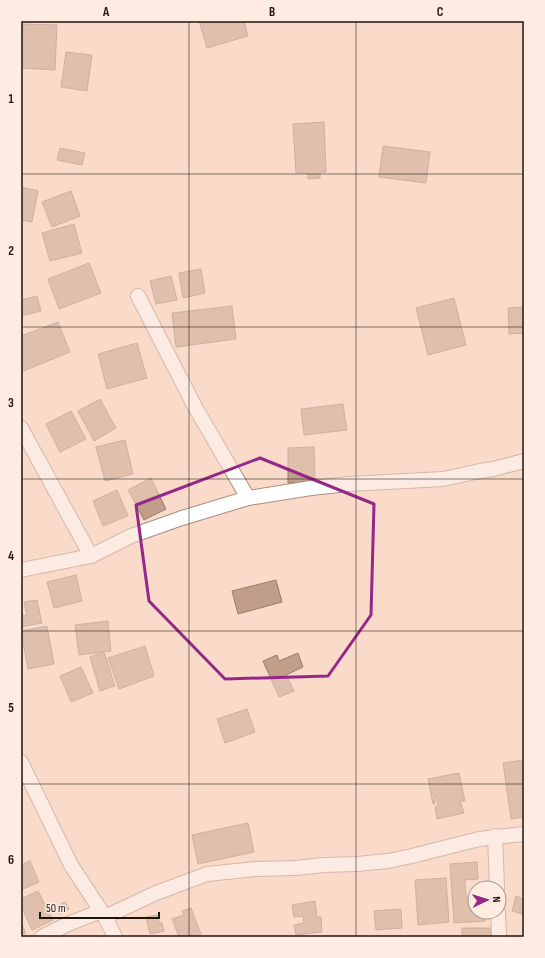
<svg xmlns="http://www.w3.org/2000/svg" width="545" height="958" font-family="'Sofia Sans Condensed',sans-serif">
<rect width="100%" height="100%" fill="#fadbca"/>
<g fill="#c09e8a" stroke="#987d6d">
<path d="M199 21H244L248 36 207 48Z"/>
<path d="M23 24 57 25 55 70 21 68Z"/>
<path d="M66 52 92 55 87 91 61 87Z"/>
<path d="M324 122 326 172H320V178L308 179V173H296L293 124Z"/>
<path d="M383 146 430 152 426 183 379 177Z"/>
<path d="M60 148 85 153 82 165 57 160Z"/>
<path d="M21 187 38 191 32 222 21 220Z"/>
<path d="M71 191 80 216 52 227 42 202Z"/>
<path d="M74 224 82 253 50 261 42 233Z"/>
<path d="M89 263 101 293 59 309 48 279Z"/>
<path d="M201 269 205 293 183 298 179 273Z"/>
<path d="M171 276 177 300 156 304 150 281Z"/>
<path d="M37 296 41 311 21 316V300Z"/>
<path d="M454 298 466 345 428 355 416 308Z"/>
<path d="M232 306 236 339 176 347 172 313Z"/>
<path d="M524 307V333L509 334 508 308Z"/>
<path d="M58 322 70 352 21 372V336Z"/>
<path d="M137 343 147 378 107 389 98 354Z"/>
<path d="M100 399 116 428 94 441 78 411Z"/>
<path d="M343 404 347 430 304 435 301 409Z"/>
<path d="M71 411 86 439 60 452 46 424Z"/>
<path d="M125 440 133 474 105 481 96 447Z"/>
<path d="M314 447 315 482 288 483V448Z"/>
<path d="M151 478 166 509 144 520 128 490Z"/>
<path d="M117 490 128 516 103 526 93 501Z"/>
<path d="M76 575 82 601 54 608 47 582Z"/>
<path d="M276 580 282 602 238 614 232 591Z"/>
<path d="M37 600 42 623 21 627V616L27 615 24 602Z"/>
<path d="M108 621 111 651 79 655 75 625Z"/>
<path d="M47 626 54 664 28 669 21 631Z"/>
<path d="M145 646 154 676 119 689 108 658Z"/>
<path d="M104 652 115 686 100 691 90 657Z"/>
<path d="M298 653 303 667 286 675 294 691 279 697 263 661 277 655 279 661Z"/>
<path d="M81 667 93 693 71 702 60 676Z"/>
<path d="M247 709 255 732 225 743 217 719Z"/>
<path d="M524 760V817L511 819 503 763Z"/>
<path d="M459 773 465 801H460L464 813 437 819 435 807 438 806 436 796 434 797 435 804H433L428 779Z"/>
<path d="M248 823 254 852 198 864 192 835Z"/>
<path d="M30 861 39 882 21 890V865Z"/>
<path d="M477 862 478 879 465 880 466 897H472L471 894 475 893V912H484L485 921 454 923 450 864Z"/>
<path d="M446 878 449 922 418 925 415 880Z"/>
<path d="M38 891 53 920 32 930 21 906V899Z"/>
<path d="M516 896 524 899V915L512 911Z"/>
<path d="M315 901 317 917H321L322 932 296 935 294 925 304 923 303 916 294 917 292 905Z"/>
<path d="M65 902 69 909 59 914 55 907Z"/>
<path d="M191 908 202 937H179L172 919 184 915 182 911Z"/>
<path d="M401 909 402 928 376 930 374 911Z"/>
<path d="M157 915 159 923H162L164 931 150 934 146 917Z"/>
<path d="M21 923 26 933 21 935Z"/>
<path d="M462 928H490L491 937H462Z"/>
</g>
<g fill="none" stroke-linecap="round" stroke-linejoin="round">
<g stroke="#a98d7d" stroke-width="16">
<g id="street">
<path d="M138 296 195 407 248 498"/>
<path d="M21 428 91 556"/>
<path d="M21 570 91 556 131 536 182 518 248 498 311 488 349 484 443 479 480 471 493 469 524 461"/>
<path d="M21 762 71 865 105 917 115 937"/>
<path d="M495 836 497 888"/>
<path d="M498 912 499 937"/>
<path d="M105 917 156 893 207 874 256 869 295 868 324 865 357 864 388 861 412 856 479 839 524 834"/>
<path d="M42 937 68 924 101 911"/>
</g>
</g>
<use href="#street" stroke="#fff" stroke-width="14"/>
</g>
<path d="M0 0H545V958H0ZM260 458 374 504 371 615 328 676 225 679 149 601 136 505Z" fill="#fadbca" fill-opacity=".55" fill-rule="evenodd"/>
<path fill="none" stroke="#942789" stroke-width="3" stroke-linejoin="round" d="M260 458 374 504 371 615 328 676 225 679 149 601 136 505Z"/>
<path fill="none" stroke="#1f150f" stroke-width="1" stroke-opacity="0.55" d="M189 21V937M356 21V937M21 174H524M21 327H524M21 479H524M21 631H524M21 784H524"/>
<rect width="545" height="958" fill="none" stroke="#feebe1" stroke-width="44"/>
<g transform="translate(487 900) rotate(86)"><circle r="19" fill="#feebe1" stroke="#a5958d"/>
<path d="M0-3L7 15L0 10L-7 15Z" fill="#942789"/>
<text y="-6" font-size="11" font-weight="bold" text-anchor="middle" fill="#1f150f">N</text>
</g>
<path d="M40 912v6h119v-6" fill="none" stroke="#1f150f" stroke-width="2"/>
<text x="46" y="912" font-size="12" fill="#1f150f" stroke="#feebe1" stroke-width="3" paint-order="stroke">50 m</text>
<rect x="22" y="22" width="501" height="914" fill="none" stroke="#1f150f" stroke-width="1.5"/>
<g font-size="13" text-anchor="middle" font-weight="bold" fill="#1f150f">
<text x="106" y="16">A</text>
<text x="272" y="16">B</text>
<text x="440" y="16">C</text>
<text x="11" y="103">1</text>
<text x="11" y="255">2</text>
<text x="11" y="407">3</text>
<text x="11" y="560">4</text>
<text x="11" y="712">5</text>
<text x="11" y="864">6</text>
</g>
</svg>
